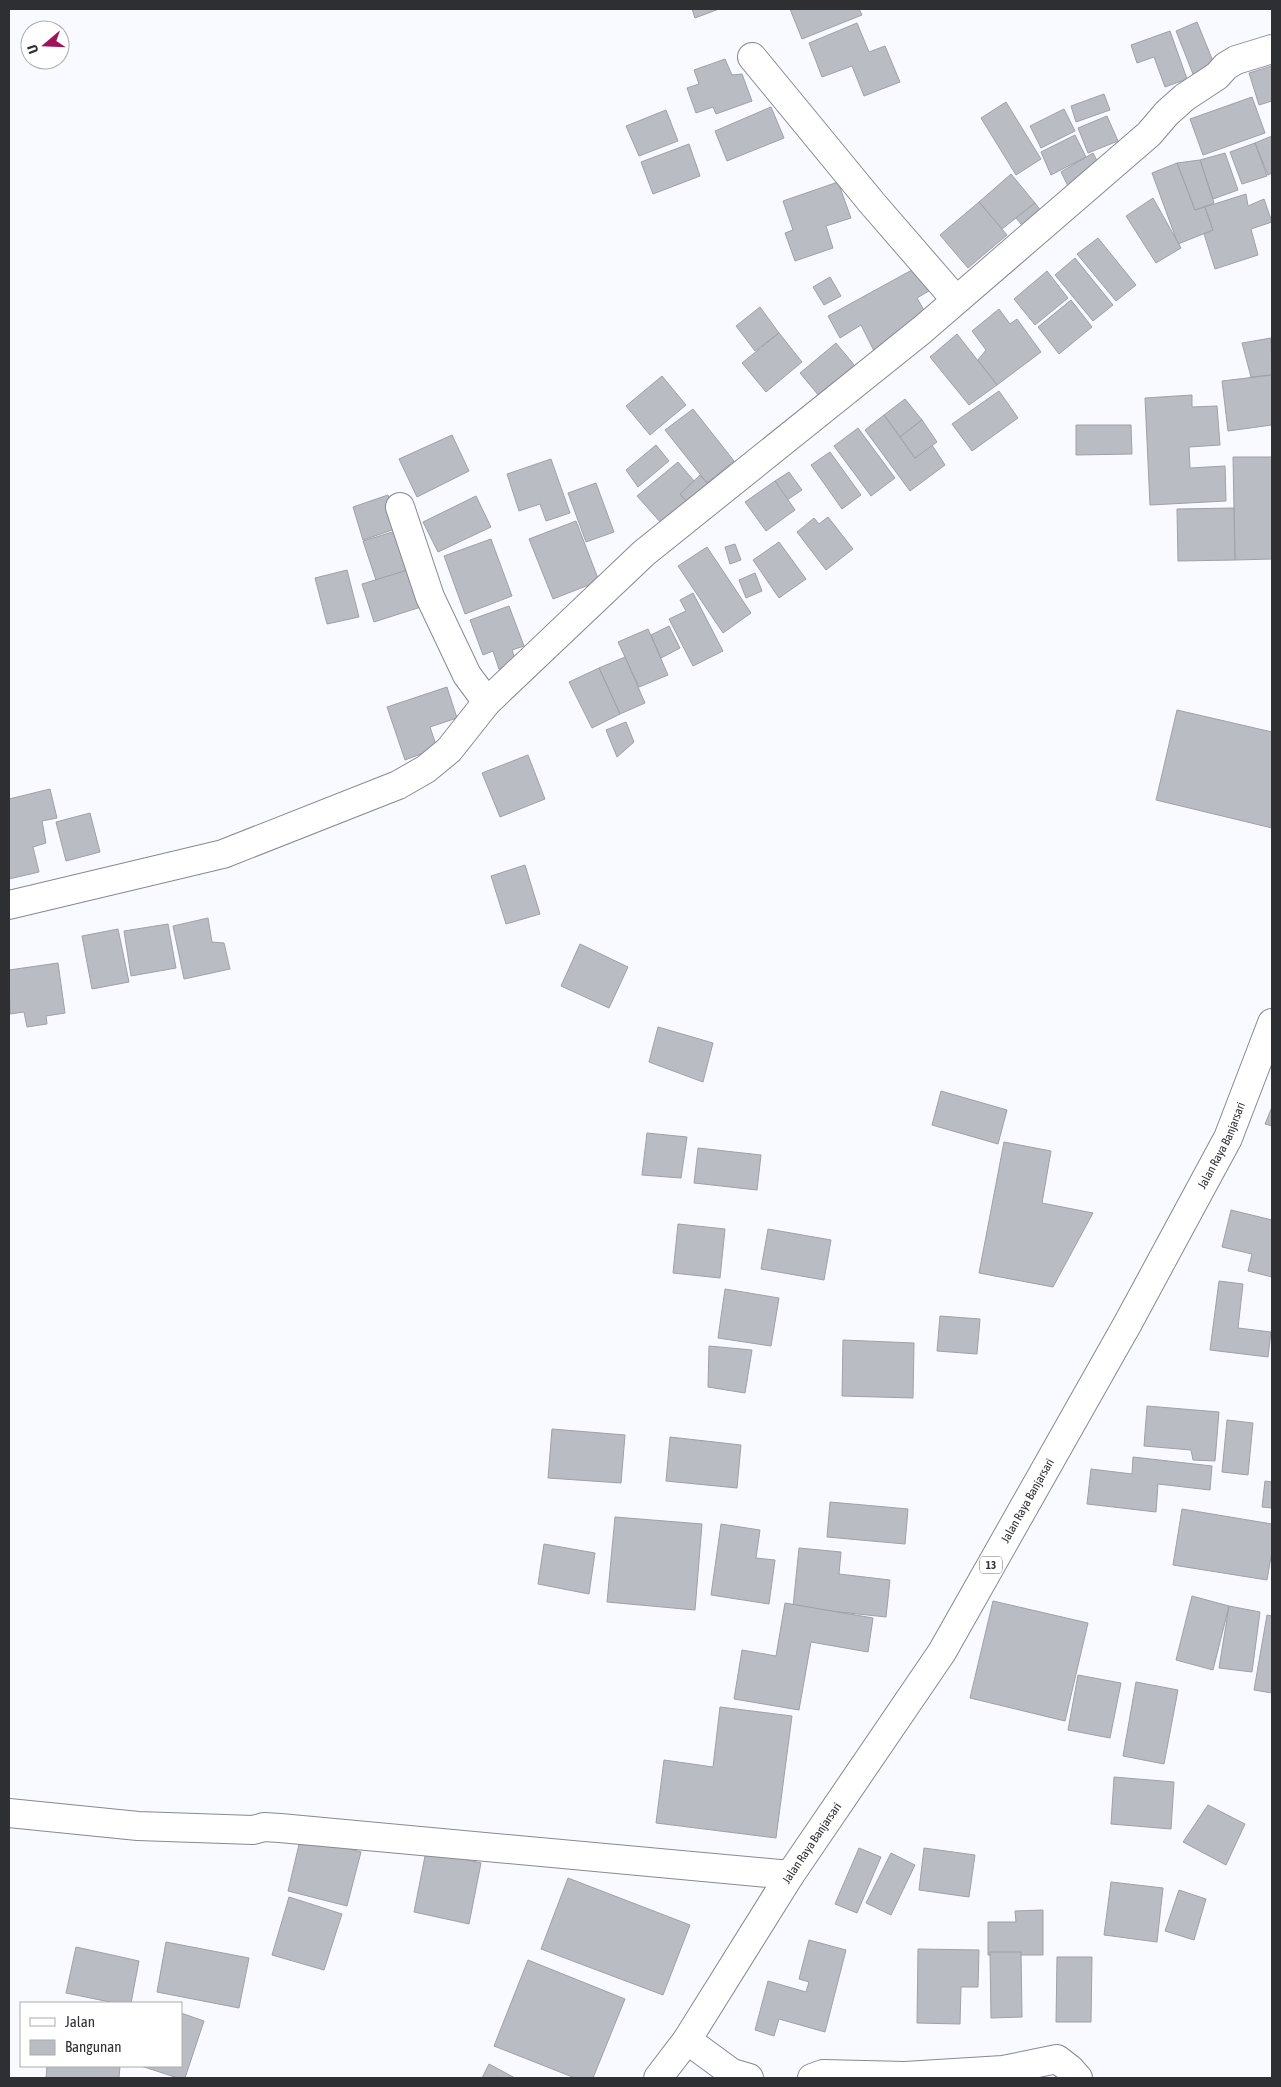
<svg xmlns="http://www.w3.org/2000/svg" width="1281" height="2087" font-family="'Asap Condensed',sans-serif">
<rect width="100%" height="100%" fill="#f9faff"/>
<g fill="#babcc3" stroke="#9fa0a8">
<path d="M692 9H719L695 18Z"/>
<path d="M790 9H859L862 15 802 39Z"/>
<path d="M1197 22 1215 66 1193 74 1176 31Z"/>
<path d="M857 23 869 52 885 46 900 82 864 96 852 66 822 77 809 43Z"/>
<path d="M1170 31 1187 79 1165 87 1154 57 1137 63 1131 45Z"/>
<path d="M725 59 732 75 742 74 752 101 716 114 713 107 696 113 687 88 699 84 694 70Z"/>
<path d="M1272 66V101L1259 105 1249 73Z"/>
<path d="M1104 94 1110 110 1076 122 1071 106Z"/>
<path d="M1252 97 1265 133 1203 155 1190 119Z"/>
<path d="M1006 102 1041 159 1016 175 981 118Z"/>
<path d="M771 107 784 138 727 161 715 131Z"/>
<path d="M1064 109 1075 131 1041 148 1030 126Z"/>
<path d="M666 110 678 141 639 156 626 126Z"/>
<path d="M1107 116 1118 141 1088 153 1078 128Z"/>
<path d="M1075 135 1086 157 1051 175 1041 152Z"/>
<path d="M1272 136V173L1268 175 1255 143Z"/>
<path d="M1255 143 1267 176 1242 184 1230 152Z"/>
<path d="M689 144 700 176 653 194 641 162Z"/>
<path d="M1093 153 1103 172 1070 190 1061 172Z"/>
<path d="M1225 153 1238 190 1213 199 1200 160Z"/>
<path d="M1200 160 1214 203 1195 210 1177 163Z"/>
<path d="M1177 163 1195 210 1205 207 1213 230 1178 244 1152 173Z"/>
<path d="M1011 174 1035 203 1002 229 979 202Z"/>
<path d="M838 182 851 218 826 226 833 248 795 261 785 233 793 230 783 201Z"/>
<path d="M1246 194 1248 206 1264 199 1272 222 1251 229 1258 255 1215 269 1204 234 1213 230 1205 207Z"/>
<path d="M1153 198 1181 248 1156 263 1126 216Z"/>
<path d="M979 202 1007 235 968 268 940 235Z"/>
<path d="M1035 203 1044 215 1026 230 1016 218Z"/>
<path d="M1098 238 1136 285 1116 301 1077 254Z"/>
<path d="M1075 258 1113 305 1093 321 1055 275Z"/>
<path d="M921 265 934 288 917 298 929 319 874 351 861 325 840 338 828 316Z"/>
<path d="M1047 271 1068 298 1035 325 1014 299Z"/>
<path d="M830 277 841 296 824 305 813 287Z"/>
<path d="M1071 300 1092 327 1059 354 1038 327Z"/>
<path d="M760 307 779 333 755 351 736 326Z"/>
<path d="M999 309 1010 324 1017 319 1041 352 997 385 978 360 986 350 972 331Z"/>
<path d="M779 333 802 362 766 392 742 363Z"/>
<path d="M957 334 997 385 969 405 930 357Z"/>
<path d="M1271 338 1272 375 1251 377 1242 343Z"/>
<path d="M836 343 860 372 824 402 800 373Z"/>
<path d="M1272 375V425L1228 431 1222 381Z"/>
<path d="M662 376 686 405 650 435 626 406Z"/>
<path d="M999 391 1018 418 972 451 952 424Z"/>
<path d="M1192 395V407L1217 406 1220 445 1189 447 1190 468 1225 466 1226 501 1150 505 1145 398Z"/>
<path d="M905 399 922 420 900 437 884 415Z"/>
<path d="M693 409 734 461 707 483 665 430Z"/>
<path d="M884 415 915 458 932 445 945 465 910 491 865 430Z"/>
<path d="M922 420 937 442 915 458 900 437Z"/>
<path d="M1076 425H1131L1132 454 1076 455Z"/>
<path d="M858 428 895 478 871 496 834 446Z"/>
<path d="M452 435 469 471 417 497 399 459Z"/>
<path d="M656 445 669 461 638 487 626 470Z"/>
<path d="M830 452 861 495 842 509 811 465Z"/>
<path d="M1233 457H1272V559L1235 560Z"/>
<path d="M551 459 570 513 546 521 540 504 519 511 507 474Z"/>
<path d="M678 462 694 481 680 494 687 502 662 524 637 496Z"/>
<path d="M789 472 802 490 787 500 775 481Z"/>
<path d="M700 475 716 493 695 511 680 494Z"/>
<path d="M775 481 795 510 766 531 745 502Z"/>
<path d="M596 483 614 532 586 542 568 493Z"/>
<path d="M388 495 398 528 363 540 353 507Z"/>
<path d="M476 496 491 527 438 552 423 522Z"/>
<path d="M1234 508 1235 560 1178 561 1177 509Z"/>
<path d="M828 517 853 549 826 570 797 532 814 518 819 524Z"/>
<path d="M576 521 599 581 553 599 529 539Z"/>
<path d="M399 530 411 569 376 580 363 541Z"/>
<path d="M491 539 512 596 465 614 444 556Z"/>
<path d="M779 542 806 579 779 598 753 560Z"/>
<path d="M735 544 741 560 730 564 725 547Z"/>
<path d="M707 547 751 613 723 633 678 566Z"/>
<path d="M411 569 424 606 374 622 362 584Z"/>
<path d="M347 570 359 617 327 624 315 578Z"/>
<path d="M755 573 762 591 746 598 739 580Z"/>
<path d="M693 593 723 651 693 666 669 619 686 611 680 600Z"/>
<path d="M509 606 524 646 512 650 516 662 499 669 493 651 483 655 470 620Z"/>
<path d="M669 626 680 648 661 658 651 635Z"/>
<path d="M648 629 668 675 639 687 618 642Z"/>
<path d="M625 657 645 703 620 714 599 668Z"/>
<path d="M599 668 620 714 592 728 569 682Z"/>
<path d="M447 687 457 718 430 727 437 748 405 760 387 707Z"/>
<path d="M1177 710 1272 732V828L1156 800Z"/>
<path d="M626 722 634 742 617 757 606 730Z"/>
<path d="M528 755 545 799 500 817 482 773Z"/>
<path d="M50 789 57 818 42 821 46 843 33 847 39 872 9 879V799Z"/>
<path d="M90 813 100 852 66 861 56 822Z"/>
<path d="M525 865 540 914 506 924 491 876Z"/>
<path d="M208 918 212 942 224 943 230 969 184 979 173 926Z"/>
<path d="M168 924 176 968 131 976 124 931Z"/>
<path d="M118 929 129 982 92 989 82 936Z"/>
<path d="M580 944 628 967 609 1008 561 986Z"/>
<path d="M58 963 65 1013 46 1016 47 1024 27 1027 24 1012 10 1014 9 970Z"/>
<path d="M658 1027 713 1043 703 1082 649 1062Z"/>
<path d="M941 1091 1007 1110 998 1144 932 1125Z"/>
<path d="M1272 1107V1126L1265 1124Z"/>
<path d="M647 1133 687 1137 681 1178 642 1175Z"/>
<path d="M1004 1142 1051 1151 1042 1203 1093 1213 1053 1287 979 1273Z"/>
<path d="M698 1148 761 1155 757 1190 694 1183Z"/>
<path d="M1231 1210 1272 1220V1277L1248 1271 1252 1254 1222 1247Z"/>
<path d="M678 1224 725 1229 720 1278 673 1273Z"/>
<path d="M768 1229 831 1240 824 1280 761 1269Z"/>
<path d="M1219 1281 1243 1284 1238 1328 1271 1332 1268 1357 1210 1350Z"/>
<path d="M725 1289 779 1298 771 1346 718 1338Z"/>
<path d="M940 1316 980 1319 977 1354 937 1351Z"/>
<path d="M843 1340 914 1343 913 1398 842 1396Z"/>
<path d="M709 1346 752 1350 745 1393 708 1387Z"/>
<path d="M1147 1406 1219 1412 1215 1461 1193 1460 1191 1450 1144 1446Z"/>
<path d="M1227 1420 1253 1423 1248 1475 1222 1472Z"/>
<path d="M552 1429 625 1435 621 1483 548 1478Z"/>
<path d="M670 1437 741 1445 737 1488 666 1481Z"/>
<path d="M1133 1457 1212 1466 1210 1490 1158 1484 1156 1512 1087 1504 1091 1469 1132 1474Z"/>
<path d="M1265 1481 1272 1482V1508L1262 1507Z"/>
<path d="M830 1502 908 1509 905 1544 827 1537Z"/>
<path d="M1182 1509 1272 1524V1551L1267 1580 1173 1565Z"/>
<path d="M615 1517 702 1524 695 1610 607 1602Z"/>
<path d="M721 1524 760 1530 756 1558 775 1560 769 1604 711 1595Z"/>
<path d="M544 1544 595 1553 589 1594 538 1584Z"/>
<path d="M799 1548 841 1552 839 1574 890 1580 886 1617 793 1607Z"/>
<path d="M1192 1596 1229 1606 1213 1670 1176 1660Z"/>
<path d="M993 1601 1088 1623 1065 1721 970 1698Z"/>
<path d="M785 1603 873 1618 868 1652 811 1642 799 1710 734 1699 742 1650 776 1656Z"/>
<path d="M1229 1606 1260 1612 1252 1672 1219 1668Z"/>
<path d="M1267 1615 1272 1616V1693L1254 1690Z"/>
<path d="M1078 1675 1121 1683 1110 1738 1068 1730Z"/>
<path d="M1136 1682 1178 1690 1164 1764 1123 1756Z"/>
<path d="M720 1707 792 1716 776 1838 656 1823 664 1760 713 1767Z"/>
<path d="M1114 1777 1174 1782 1171 1829 1111 1824Z"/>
<path d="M1208 1805 1245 1824 1226 1865 1183 1842Z"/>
<path d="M301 1836 361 1852 347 1906 288 1891Z"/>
<path d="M859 1848 881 1857 857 1913 835 1904Z"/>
<path d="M924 1848 975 1855 969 1897 919 1890Z"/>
<path d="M426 1851 481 1863 469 1924 414 1912Z"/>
<path d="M891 1853 915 1865 891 1915 866 1903Z"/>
<path d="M568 1878 690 1925 663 1995 541 1949Z"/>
<path d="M1111 1882 1163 1888 1157 1942 1104 1935Z"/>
<path d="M1179 1890 1206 1899 1194 1940 1165 1931Z"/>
<path d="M289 1897 342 1914 324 1970 272 1955Z"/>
<path d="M1043 1910V1955H988V1922H1016L1015 1911Z"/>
<path d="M809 1940 846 1950 825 2032 779 2019 774 2036 755 2030 768 1981 806 1992 809 1982 799 1979Z"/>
<path d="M166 1942 249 1958 239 2008 157 1992Z"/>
<path d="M76 1947 139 1961 131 2003H115L66 1993Z"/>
<path d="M918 1949 979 1950 978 1987H961L960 2024 917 2023Z"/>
<path d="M990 1952H1021L1022 2017 991 2018Z"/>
<path d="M1057 1957H1092L1091 2022H1056Z"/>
<path d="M528 1960 625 1999 593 2078H575L494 2046Z"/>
<path d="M181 2013 204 2021 185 2078H178L141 2066H181Z"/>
<path d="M489 2064 515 2078H482Z"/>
<path d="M47 2066H120L119 2078H46Z"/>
</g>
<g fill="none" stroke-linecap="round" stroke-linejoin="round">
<g stroke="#888991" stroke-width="30">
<g id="minor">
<path d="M752 57 872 203 956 300"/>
<path d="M400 507 430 597 467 675 487 702"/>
<path d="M9 905 223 854 398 785 426 769 449 750 487 702 644 553 922 330 1149 134 1167 113 1185 97 1217 76 1226 66 1236 60 1272 49"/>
<path d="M9 1813 138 1826 253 1830 264 1827 280 1828 790 1875"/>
<path d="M687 2040 732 2073 749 2078"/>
<path d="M812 2078 823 2074 905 2076 1003 2070 1057 2059 1070 2069 1078 2078"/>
</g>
</g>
<g stroke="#888991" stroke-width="30">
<g id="trunk">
<path id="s1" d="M658 2078 687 2040 790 1875 942 1652 1128 1323 1228 1138 1272 1023"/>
</g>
</g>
<use href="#minor" stroke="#fff" stroke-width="28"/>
<use href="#trunk" stroke="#fff" stroke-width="28"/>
</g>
<g text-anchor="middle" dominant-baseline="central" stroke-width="4" stroke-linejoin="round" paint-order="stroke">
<rect fill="#fff" stroke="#6d6d70" stroke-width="1" x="980" y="1556.5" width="22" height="17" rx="4"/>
<g font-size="11" font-weight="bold" fill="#2e2f32">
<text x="991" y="1565">13</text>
</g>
<g font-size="12" fill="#2e2f32" stroke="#fff">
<text stroke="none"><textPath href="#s1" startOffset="1091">Jalan Raya Banjarsari</textPath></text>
<text stroke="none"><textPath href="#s1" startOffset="686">Jalan Raya Banjarsari</textPath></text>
<text stroke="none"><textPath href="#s1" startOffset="281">Jalan Raya Banjarsari</textPath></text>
</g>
</g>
<rect width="1281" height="2087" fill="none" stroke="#2e2f32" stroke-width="20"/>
<rect x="20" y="2002" width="162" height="65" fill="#ffffff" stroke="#abacad"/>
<rect x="30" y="2018" width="25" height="8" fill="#ffffff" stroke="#abacad"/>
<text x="65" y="2027" font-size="15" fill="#2e2f32">Jalan</text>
<rect x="30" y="2040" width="25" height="15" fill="#babcc3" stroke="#abacad"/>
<text x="65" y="2052" font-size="15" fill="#2e2f32">Bangunan</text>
<g transform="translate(45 45) rotate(251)"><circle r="24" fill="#ffffff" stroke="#abacad"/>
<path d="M0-4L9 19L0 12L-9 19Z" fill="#a1135c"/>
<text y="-8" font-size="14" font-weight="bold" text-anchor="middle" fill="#2e2f32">U</text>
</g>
</svg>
